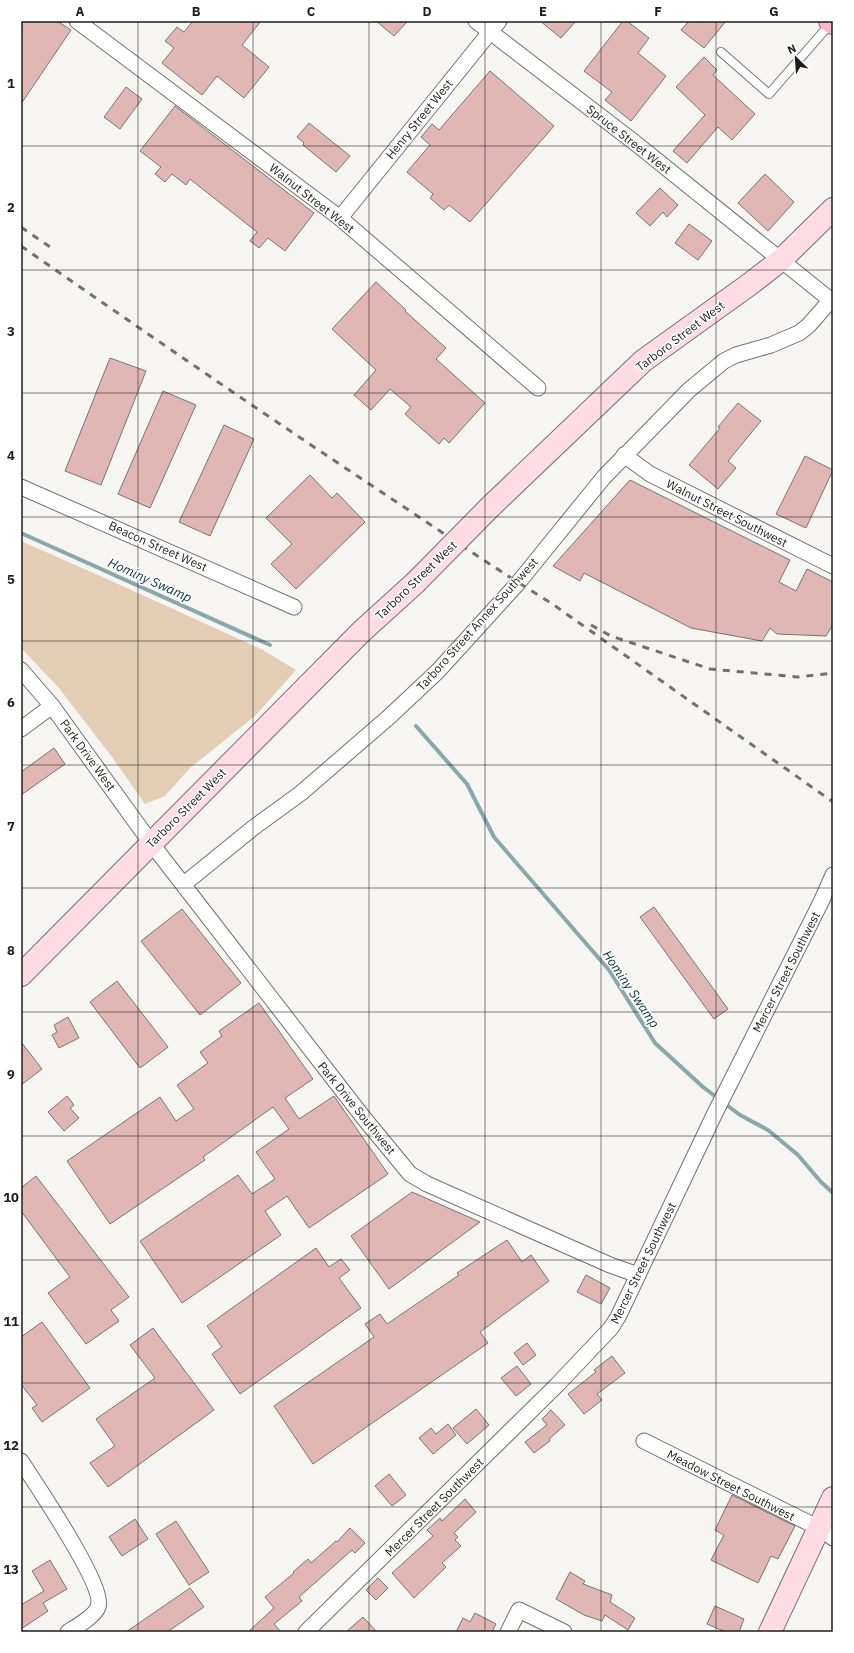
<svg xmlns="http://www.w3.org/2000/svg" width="854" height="1653" font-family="'IBM Plex Sans',sans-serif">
<rect width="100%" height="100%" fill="#f7f5f2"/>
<path fill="#e3ceb5" d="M21 541 107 579 263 650 296 670 255 716 190 768 165 796 145 804 112 757 59 688 21 648Z"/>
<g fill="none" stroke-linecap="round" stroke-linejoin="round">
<g stroke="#88a8ab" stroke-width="4">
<path d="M21 533 270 645"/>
<path d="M416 726 467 784 494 837 609 970 655 1043 703 1087 740 1115 768 1130 798 1155 821 1182 833 1193"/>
</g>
</g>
<g fill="#e0b7b2" stroke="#797575">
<path d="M21 21H57L71 30 21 104Z"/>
<path d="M193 21H261L242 45 269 67 244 98 217 76 202 95 162 63 174 48 165 41 177 27 184 32Z"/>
<path d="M376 21H408L394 36Z"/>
<path d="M540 21H576L561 38Z"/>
<path d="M623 21H627L649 38 638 53 666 76 631 121 605 100 612 92 584 71Z"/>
<path d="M689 21H726L704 48 681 30Z"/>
<path d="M704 57 717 70 713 75 755 114 732 140 718 127 687 163 673 151 705 115 676 87Z"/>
<path d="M490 71 554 126 470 222 449 205 444 210 430 198 433 194 407 172 430 145 421 137 432 124 439 130Z"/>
<path d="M126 87 142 99 120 129 104 117Z"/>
<path d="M175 106 314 213 285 251 268 238 259 248 250 241 257 232 190 179 186 185 172 174 165 182 155 174 161 167 140 151Z"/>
<path d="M309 123 350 156 336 172 303 145 304 143 297 137Z"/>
<path d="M765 174 794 202 768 231 738 203Z"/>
<path d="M660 188 678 205 667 217 663 212 650 226 636 213Z"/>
<path d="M689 224 712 241 698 260 675 243Z"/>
<path d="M376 282 406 310 405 311 446 348 436 359 485 403 449 443 444 438 439 444 405 414 411 407 390 389 371 410 354 395 376 370 332 329Z"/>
<path d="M110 358 146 371 101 485 65 471Z"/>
<path d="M163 391 196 405 150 508 118 494Z"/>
<path d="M738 403 761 421 728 461 736 468 718 489 689 465 720 428 718 427Z"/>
<path d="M224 425 254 439 210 536 179 522Z"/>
<path d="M805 456 833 470 806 528 776 514Z"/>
<path d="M310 475 332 498 337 493 365 522 296 589 271 564 292 544 266 518Z"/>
<path d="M630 480 790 560 779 582 796 591 807 569 833 582V624L826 636 777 634 770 628 762 641 691 628 584 573 580 581 553 566Z"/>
<path d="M54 748 65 764 21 795V772Z"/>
<path d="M654 907 728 1009 714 1019 640 917Z"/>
<path d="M182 909 241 983 200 1015 141 941Z"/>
<path d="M117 981 168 1047 140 1068 90 1002Z"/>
<path d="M259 1003 313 1079 285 1098 299 1119 334 1096 388 1174 309 1228 287 1196 265 1211 281 1235 182 1303 140 1241 238 1175 252 1194 275 1179 256 1152 289 1129 273 1107 203 1157 205 1160 110 1224 67 1161 160 1097 176 1121 194 1109 177 1085 208 1063 200 1052 222 1036 219 1031Z"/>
<path d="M68 1017 79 1038 59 1048 52 1035 57 1032 54 1025Z"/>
<path d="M21 1042 42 1069 21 1085Z"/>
<path d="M67 1096 74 1105 70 1108 79 1118 64 1131 48 1112Z"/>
<path d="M36 1176 129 1297 111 1310 119 1321 86 1344 48 1293 70 1277 21 1211V1188Z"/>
<path d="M412 1192 480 1222 389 1289 351 1236Z"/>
<path d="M507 1240 522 1262 531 1255 549 1281 480 1332 488 1343 313 1464 274 1406 374 1337 365 1324 380 1314 387 1324 459 1275 457 1273Z"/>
<path d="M316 1248 329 1267 341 1259 350 1270 339 1278 361 1308 240 1394 212 1354 222 1347 207 1326Z"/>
<path d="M586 1275 610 1288 601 1304 577 1292Z"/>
<path d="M42 1322 90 1388 42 1422 32 1408 37 1405 21 1384V1337Z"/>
<path d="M153 1328 214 1410 108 1487 90 1463 115 1446 96 1419 155 1378 130 1345Z"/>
<path d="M527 1343 536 1355 523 1365 514 1353Z"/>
<path d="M612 1356 625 1373 597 1394 602 1400 584 1414 568 1394 596 1372 594 1370Z"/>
<path d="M517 1366 531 1384 516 1396 501 1378Z"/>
<path d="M476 1409 489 1425 467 1444 453 1428Z"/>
<path d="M551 1410 565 1425 549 1439 550 1441 534 1453 525 1442 547 1425 542 1419Z"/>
<path d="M448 1424 456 1435 433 1454 419 1438 431 1428 436 1434Z"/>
<path d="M389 1474 406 1495 392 1506 375 1486Z"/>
<path d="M732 1495 795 1526 778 1559 771 1556 758 1583 711 1560 724 1535 715 1530Z"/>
<path d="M465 1499 476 1512 454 1533 458 1537 455 1540 461 1546 442 1563 446 1567 414 1598 392 1573 433 1536 427 1530 440 1518 442 1521Z"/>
<path d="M135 1519 148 1539 122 1556 109 1537Z"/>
<path d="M176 1521 209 1572 189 1585 156 1534Z"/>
<path d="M350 1528 365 1543 355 1553 352 1550 299 1597 302 1601 274 1624 281 1632H248L274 1608 265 1597 294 1573 293 1572 308 1559 311 1563 336 1541 337 1542Z"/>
<path d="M50 1560 67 1589 43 1603 48 1611 21 1629V1605L44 1591 32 1571Z"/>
<path d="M570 1572 585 1581 583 1584 612 1595 610 1602 635 1618 628 1630 605 1615 602 1621 584 1615 556 1599Z"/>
<path d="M378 1578 388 1588 376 1600 366 1590Z"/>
<path d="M190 1588 204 1607 167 1632H126Z"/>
<path d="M715 1606 744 1619 739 1632H726L707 1624Z"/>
<path d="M475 1613 496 1624 492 1632H456L463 1618 470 1622Z"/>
<path d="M363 1617 377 1632H346Z"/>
</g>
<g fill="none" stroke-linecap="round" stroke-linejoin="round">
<g stroke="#73716e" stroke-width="10">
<path id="lane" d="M721 52 769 94 831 23"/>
</g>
<g stroke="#73716e" stroke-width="17">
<g id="street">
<path d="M77 21 340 218 538 388"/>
<path d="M476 21 634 142 833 302"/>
<path d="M340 218 499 21"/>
<path d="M624 455 650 474 833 566"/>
<path d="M21 487 294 607"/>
<path d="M21 670 52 706 151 843 363 1117 410 1174 427 1184 610 1265 638 1275"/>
<path d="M21 729 52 706"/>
<path d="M184 884 253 828 301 793 389 717 438 671 518 583 604 477 689 390 724 361 736 355 771 345 799 333 808 326 831 300"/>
<path d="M644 1441 819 1528 833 1538"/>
<path d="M21 1461C35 1483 106 1587 98 1607 95 1616 76 1627 68 1632"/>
<path d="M306 1632 557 1385 611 1328 618 1317 715 1113 821 902 833 875"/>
<path d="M508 1632 519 1610 564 1632"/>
</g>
</g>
<g stroke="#73716e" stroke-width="24">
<g id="secondary">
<path d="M490 507 643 361 750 284 781 260 833 209"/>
<path d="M21 975 361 632 415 583"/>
<path d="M770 1632 833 1498"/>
</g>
</g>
<g stroke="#ab6377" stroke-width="24">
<path id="primary" d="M830 21 833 23"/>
</g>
<use href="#lane" stroke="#fff" stroke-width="8"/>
<use href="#street" stroke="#fff" stroke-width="15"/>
<use href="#secondary" stroke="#fddce5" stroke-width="22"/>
<use href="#primary" stroke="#fab8cb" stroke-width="22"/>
<g stroke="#72716f" stroke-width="3" stroke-dasharray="7 7" stroke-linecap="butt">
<path d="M21 227 53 249"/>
<path d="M21 246C146 333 271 419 398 503 449 537 499 571 551 603L833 802"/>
<path d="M591 625 611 636 710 669 798 677 833 673"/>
</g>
<g stroke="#73716e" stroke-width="24" stroke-linecap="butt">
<path id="secondary-bridge" d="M415 583 490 507"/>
</g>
<use href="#secondary-bridge" stroke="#fddce5" stroke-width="22"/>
</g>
<path fill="none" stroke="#1d1c1b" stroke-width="1" stroke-opacity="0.55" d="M138 21V1632M253 21V1632M369 21V1632M485 21V1632M601 21V1632M716 21V1632M21 146H833M21 270H833M21 393H833M21 517H833M21 641H833M21 765H833M21 888H833M21 1012H833M21 1136H833M21 1260H833M21 1383H833M21 1507H833"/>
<g text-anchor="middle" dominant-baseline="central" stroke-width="3" stroke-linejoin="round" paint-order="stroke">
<g font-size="12" fill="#1d1c1b" stroke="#fff">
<text transform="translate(419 119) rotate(-51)">Henry Street West</text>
<text transform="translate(629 139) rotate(38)">Spruce Street West</text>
<text transform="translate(312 198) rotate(38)">Walnut Street West</text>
<text transform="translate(680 336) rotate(-37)">Tarboro Street West</text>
<text transform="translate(727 513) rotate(27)">Walnut Street Southwest</text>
<text transform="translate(158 546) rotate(24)">Beacon Street West</text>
<text transform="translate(416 580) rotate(-44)">Tarboro Street West</text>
<text transform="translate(477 624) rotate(-48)">Tarboro Street Annex Southwest</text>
<text transform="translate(88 755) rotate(54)">Park Drive West</text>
<text transform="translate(186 808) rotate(-45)">Tarboro Street West</text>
<text transform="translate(786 972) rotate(-63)">Mercer Street Southwest</text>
<text transform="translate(357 1108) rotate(51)">Park Drive Southwest</text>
<text transform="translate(643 1263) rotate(-64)">Mercer Street Southwest</text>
<text transform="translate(731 1485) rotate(27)">Meadow Street Southwest</text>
<text transform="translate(434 1507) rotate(-45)">Mercer Street Southwest</text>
</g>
<g font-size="13" font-style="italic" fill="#023134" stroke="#fff">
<text transform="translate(150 580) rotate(24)">Hominy Swamp</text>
<text transform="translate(631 989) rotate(56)">Hominy Swamp</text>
</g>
</g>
<rect width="854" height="1653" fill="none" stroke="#ffffff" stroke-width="44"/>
<g transform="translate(796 58) rotate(335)" stroke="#ffffff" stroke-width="3" paint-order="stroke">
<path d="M0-3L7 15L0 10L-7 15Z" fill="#1d1c1b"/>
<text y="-6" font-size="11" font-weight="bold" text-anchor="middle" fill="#1d1c1b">N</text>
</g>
<rect x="22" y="22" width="810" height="1609" fill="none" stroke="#1d1c1b" stroke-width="1.5"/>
<g font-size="13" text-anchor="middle" font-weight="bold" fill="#1d1c1b">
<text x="80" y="16">A</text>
<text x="196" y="16">B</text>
<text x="311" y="16">C</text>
<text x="427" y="16">D</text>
<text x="543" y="16">E</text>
<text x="658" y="16">F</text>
<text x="774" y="16">G</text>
<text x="11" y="88">1</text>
<text x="11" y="212">2</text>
<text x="11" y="336">3</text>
<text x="11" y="460">4</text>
<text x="11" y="584">5</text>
<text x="11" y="707">6</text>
<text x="11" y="831">7</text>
<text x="11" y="955">8</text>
<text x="11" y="1079">9</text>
<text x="11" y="1202">10</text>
<text x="11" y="1326">11</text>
<text x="11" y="1450">12</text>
<text x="11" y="1574">13</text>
</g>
</svg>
